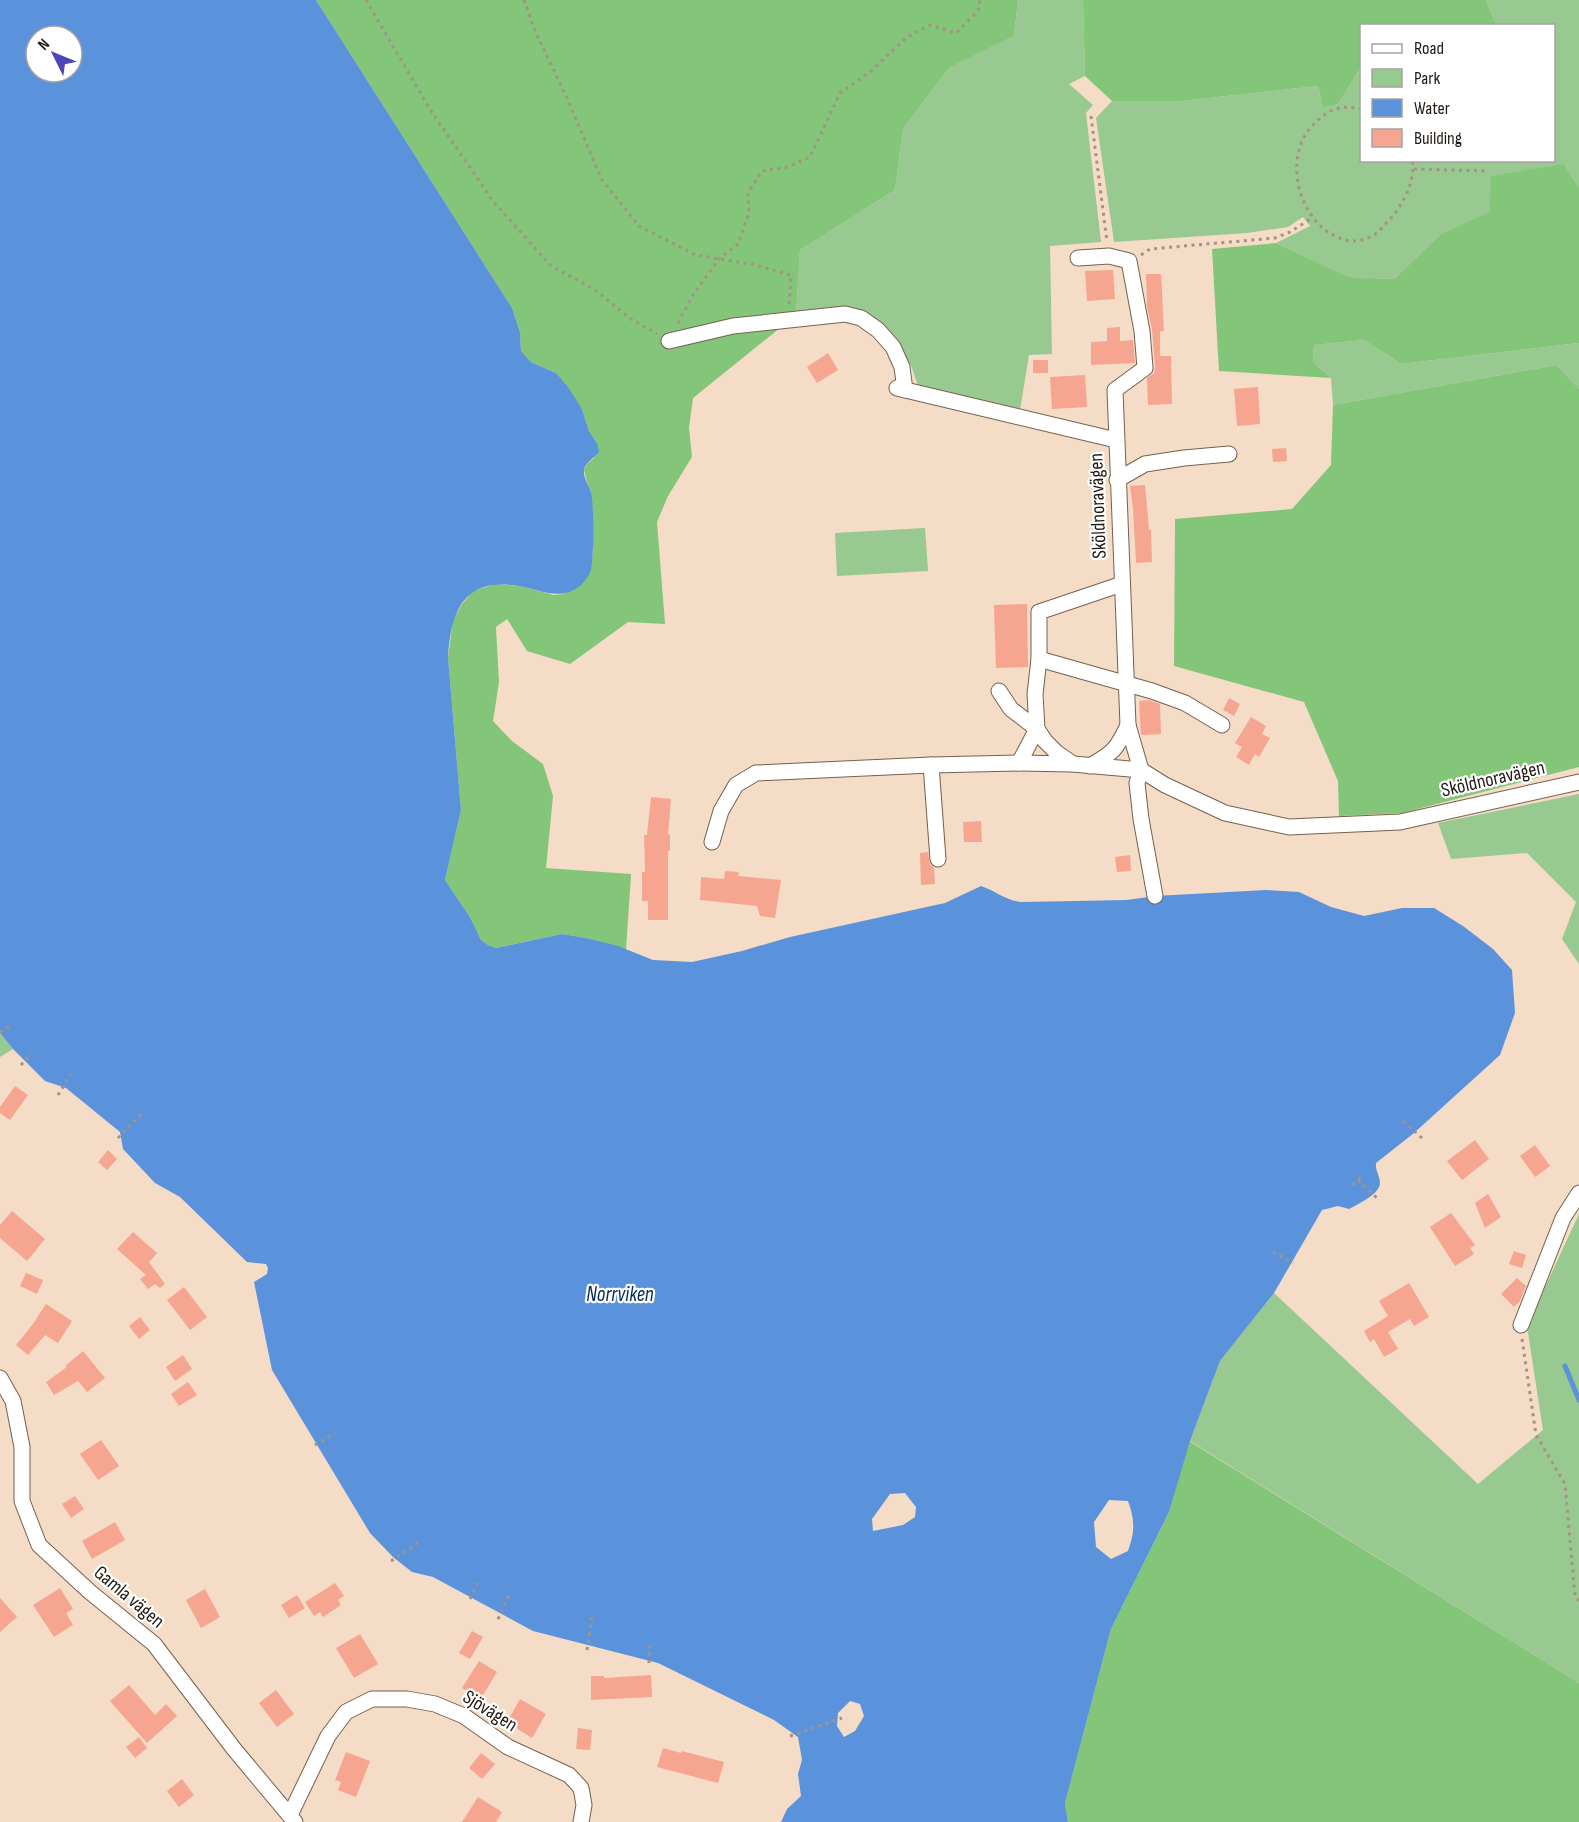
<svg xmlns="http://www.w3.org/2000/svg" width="1579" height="1822" font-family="'Sofia Sans Condensed',sans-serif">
<rect width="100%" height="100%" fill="#f4dcc7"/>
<g fill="#98c991">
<path d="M1018 0H1083L1085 76 1069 84 1093 105 1086 113 1101 242 1050 246 1052 354 1029 355 1020 410 919 389 912 368 899 344 863 314 796 315 800 250 895 190 903 129 949 68 1014 36Z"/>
<path d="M1486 0H1579V188L1564 164 1490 211 1441 234 1394 279 1349 277 1276 243 1310 226 1303 217 1288 227 1247 233 1114 242 1096 118 1112 101H1182L1318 86 1323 108 1338 104 1361 67 1362 160H1554V26L1496 25Z"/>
<path d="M1364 340 1401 364 1579 343V389L1557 365 1333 405 1331 378 1313 362 1314 345Z"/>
<path d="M925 528 928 571 837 576 835 533Z"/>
<path d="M1579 794V964L1562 939 1576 902 1527 853 1451 859 1438 823Z"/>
<path d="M0 1033 13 1049 0 1057Z"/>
<path d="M1579 1214V1683L1190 1441 1220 1361 1274 1293 1478 1484 1543 1430 1527 1326Z"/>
</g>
<g fill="#83c579">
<path d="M316 0H1018L1014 36 949 68 903 129 895 190 800 250 796 315 693 398 689 428 692 457 668 496 657 522 665 624 628 622 570 664 527 651 507 619 496 627 499 682 493 721 512 741 543 764 553 796 546 868 631 874 626 950 586 938 562 934 496 948 488 945 481 940 470 917 445 880 461 810 448 657 453 620 462 604 473 591 495 584 520 586 554 595 564 594 591 570 593 551 591 491 587 482 584 470 587 464 594 458 597 443 589 431 582 409 556 373 531 362 521 351 520 332 512 308Z"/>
<path d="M1083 0H1486L1496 25 1362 26 1361 67 1338 104 1323 108 1318 86 1182 101H1112L1085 76Z"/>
<path d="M1564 164 1579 188V343L1401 364 1364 340 1314 345 1313 362 1331 378 1219 371 1212 249 1276 243 1349 277 1394 279 1441 234 1490 211 1491 176Z"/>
<path d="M1557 365 1579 389V767L1402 813 1339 816 1338 781 1304 702 1174 666 1175 519 1292 509 1331 465 1333 405Z"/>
<path d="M1189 1441 1579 1683V1822H1068L1065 1803 1111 1629 1169 1512Z"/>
</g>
<path fill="#5b92dc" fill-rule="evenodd" d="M0 0H316L512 308 520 332 521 351 531 362 556 373 568 387 582 409 589 431 597 443 599 452C594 458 585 463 584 470 583 478 589 485 591 492 594 503 594 559 591 570 589 575 585 581 581 585 561 602 541 590 519 586 465 577 451 609 448 657L461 810 445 880 470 917 481 940 488 945 496 948 562 934 586 938 618 946 653 960 692 962 742 951 790 937 945 903 981 886C996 891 1006 901 1022 902L1127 900 1155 896 1266 890 1299 892 1331 907 1364 916 1402 908H1434L1463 926 1493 949 1512 970 1515 1013 1500 1055 1414 1133 1376 1163C1375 1171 1380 1176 1380 1183 1380 1194 1358 1204 1349 1209L1338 1206 1322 1210 1274 1293 1220 1361 1190 1441 1169 1512 1111 1629 1065 1803 1068 1822H781L787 1809 801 1796 798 1774 802 1760 798 1737 774 1720 658 1663 533 1631 433 1577 412 1572 393 1557 370 1533 272 1370 254 1282 267 1274 268 1268 266 1264 247 1262 180 1197 155 1183 123 1149 120 1132 66 1088 45 1081 13 1049 0 1033ZM36 36H72V72H36ZM905 1493 916 1507 915 1517 903 1525 873 1531 872 1519 890 1494ZM1109 1500 1128 1501C1135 1521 1135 1531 1128 1551L1111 1559 1096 1547 1094 1522ZM850 1701 860 1704 864 1716 855 1731 844 1737 837 1726 838 1713Z"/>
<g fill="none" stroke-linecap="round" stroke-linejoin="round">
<path stroke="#5b92dc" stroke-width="5" d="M1565 1366 1579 1400"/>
</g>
<g fill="#f6a591">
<path d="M1113 270 1115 299 1087 301 1085 271Z"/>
<path d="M1146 274H1161L1164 331H1160V356H1171L1172 404 1148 405 1147 378 1154 373 1155 367 1152 329 1147 307Z"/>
<path d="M1120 327V341L1133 340 1135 363 1091 365V342L1107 341V328Z"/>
<path d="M828 353 838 370 817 383 807 367Z"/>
<rect x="1033" y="360" width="15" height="13"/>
<path d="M1085 375 1087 407 1052 409 1050 377Z"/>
<path d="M1258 387 1260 424 1237 426 1234 389Z"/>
<path d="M1286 448 1287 461 1273 462 1272 449Z"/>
<path d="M1145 485 1149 530H1151L1152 562 1136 563 1133 508 1130 486Z"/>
<path d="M1027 604 1028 667 996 668 994 605Z"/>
<path d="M1229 698 1240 704 1234 716 1223 710Z"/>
<path d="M1149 700 1160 704 1161 734 1141 735 1139 701Z"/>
<path d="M1251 717 1266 726 1262 734 1270 738 1259 757 1255 754 1249 765 1236 757 1242 747 1235 743Z"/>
<path d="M651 797 671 799 668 835 670 834V851H668V920H648V901H642V872H645L644 835H647Z"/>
<path d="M981 821 982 842H964L963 822Z"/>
<path d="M928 852 930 864 934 868 935 884 921 885 920 853Z"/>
<path d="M1130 855 1131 871 1117 872 1115 857Z"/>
<path d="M725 871 739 872 738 876 781 880 775 918 760 916 757 906 700 900 701 877 724 879Z"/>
<path d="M15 1086 28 1095 10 1120 0 1113V1107Z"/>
<path d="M1475 1140 1489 1159 1462 1180 1447 1161Z"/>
<path d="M1535 1145 1550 1166 1535 1177 1520 1156Z"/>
<path d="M108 1150 117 1159 107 1170 98 1162Z"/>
<path d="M1488 1194 1501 1217 1485 1228 1475 1203Z"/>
<path d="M12 1211 45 1239 27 1261 0 1238V1225Z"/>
<path d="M1451 1213 1475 1245 1470 1248 1474 1254 1455 1266 1430 1227Z"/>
<path d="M133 1232 157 1253 149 1262 165 1284 160 1288 155 1284 148 1289 140 1279 146 1275 117 1249Z"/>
<path d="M1514 1251 1526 1255 1522 1268 1509 1264Z"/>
<path d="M26 1273 43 1280 37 1294 20 1286Z"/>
<path d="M1517 1278 1526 1286 1520 1301 1514 1307 1501 1294Z"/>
<path d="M1409 1283 1429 1317 1414 1326 1410 1319 1388 1332 1398 1349 1384 1357 1374 1339 1370 1342 1364 1331 1388 1316 1379 1301Z"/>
<path d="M184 1287 207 1317 190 1330 167 1300Z"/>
<path d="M46 1304 72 1321 58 1343 45 1335 28 1355 16 1345 33 1324Z"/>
<path d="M140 1317 150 1330 139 1339 129 1326Z"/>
<path d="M83 1351 105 1378 87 1392 78 1381 54 1395 46 1382 67 1367 65 1366Z"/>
<path d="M183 1355 192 1369 175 1381 166 1367Z"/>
<path d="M188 1382 197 1395 179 1406 171 1394Z"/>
<path d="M101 1440 119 1466 98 1480 80 1454Z"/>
<path d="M75 1496 84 1509 71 1518 62 1504Z"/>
<path d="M115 1522 125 1540 92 1559 82 1541Z"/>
<path d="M335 1583 344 1596 338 1600 341 1605 323 1617 320 1612 314 1616 305 1602Z"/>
<path d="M60 1588 73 1609 66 1613 73 1625 54 1637 33 1605Z"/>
<path d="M205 1589 220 1617 201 1628 186 1600Z"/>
<path d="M297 1595 305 1608 289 1618 281 1605Z"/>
<path d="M0 1598 17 1617 0 1632Z"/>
<path d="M472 1631 483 1637 470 1659 459 1653Z"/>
<path d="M360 1634 378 1664 354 1678 336 1648Z"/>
<path d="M479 1661 497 1672 480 1700 462 1688Z"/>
<path d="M651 1675 652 1697 591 1700V1676H604V1678Z"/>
<path d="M129 1685 155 1715 166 1704 177 1716 147 1743 110 1701Z"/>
<path d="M276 1690 294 1714 277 1727 259 1703Z"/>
<path d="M520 1699 546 1714 532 1738 507 1722Z"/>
<path d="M578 1728 592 1730 590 1750 576 1749Z"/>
<path d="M139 1737 147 1748 135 1758 126 1747Z"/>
<path d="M663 1748 681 1753 682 1751 724 1762 718 1783 657 1767Z"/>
<path d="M346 1752 370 1761 356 1797 338 1790 341 1782 335 1780Z"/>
<path d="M481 1753 495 1764 482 1779 469 1768Z"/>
<path d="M182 1779 194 1795 179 1807 167 1791Z"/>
<path d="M478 1797 502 1812 496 1822H462Z"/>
</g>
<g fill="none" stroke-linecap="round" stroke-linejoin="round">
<g stroke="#75614e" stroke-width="17">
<g id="minor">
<path d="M1078 258 1109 256 1129 261 1142 331 1145 368 1115 390 1128 725 1141 770"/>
<path d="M669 341 733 326 845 314 861 318 878 330 893 347 902 367 905 390"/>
<path d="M897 388 1116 440"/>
<path d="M1117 480 1145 464 1184 458 1229 454"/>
<path d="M1039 659 1152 691 1185 703 1222 725"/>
<path d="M999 691 1011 709 1037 729 1019 763"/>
<path d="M1073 764 1057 753 1045 741 1037 729 1035 694 1039 659V612L1122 584"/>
<path d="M931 765 938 859"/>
<path d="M1090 766C1113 753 1117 749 1128 725"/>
<path d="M1141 770 1137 783 1141 819 1155 896"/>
<path d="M712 842 721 811 736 785 756 773 931 765 1019 763 1073 764 1141 770 1165 785 1225 813 1289 827 1400 822 1579 782"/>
<path d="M1521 1325 1563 1218 1579 1193"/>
<path d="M0 1378 13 1401 22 1447V1501L39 1545 90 1592 154 1644 234 1749 295 1822"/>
<path d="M290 1815 328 1736 346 1712 372 1699H407L435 1704 464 1716 508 1747 569 1775 581 1788 584 1805 581 1822"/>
</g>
</g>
<g stroke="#a49283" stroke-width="3" stroke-dasharray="3 4.5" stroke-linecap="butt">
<path d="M366 0 431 111 493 201 551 266 594 289 631 319 657 334"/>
<path d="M524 0 536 33 566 96 602 180 639 226 696 255 755 265 791 275 789 307"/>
<path d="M1362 109C1342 105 1330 108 1316 122 1282 152 1296 217 1335 236 1346 242 1358 243 1370 237 1378 234 1384 225 1390 219 1403 205 1416 180 1412 160"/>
<path d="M1091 116 1107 242"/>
<path d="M1414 169 1488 171"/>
<path d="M1141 255 1150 249 1275 238 1290 232 1312 218"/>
<path d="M678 323 693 295 719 259 738 244 749 213 748 193 762 171 788 167 810 157 840 93 869 73 907 37 930 25 956 33 978 11 980 0"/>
<path d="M0 1032 10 1026"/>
<path d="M21 1065 32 1053"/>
<path d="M58 1095 71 1074"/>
<path d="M1403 1121 1422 1138"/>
<path d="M118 1138 141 1114"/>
<path d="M1358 1180 1377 1198"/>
<path d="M1353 1185 1363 1174"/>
<path d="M1273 1252 1293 1263"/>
<path d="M1522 1339 1536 1435 1565 1484 1575 1596 1579 1601"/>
<path d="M315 1445 335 1433"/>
<path d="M391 1561 418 1543"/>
<path d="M470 1599 478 1582"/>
<path d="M498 1619 509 1595"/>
<path d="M587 1650 592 1616"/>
<path d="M649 1663 650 1642"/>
<path d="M790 1736 842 1718"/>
</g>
<use href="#minor" stroke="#fff" stroke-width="15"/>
</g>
<g text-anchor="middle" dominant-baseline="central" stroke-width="4.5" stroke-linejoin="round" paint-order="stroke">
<g font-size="20" fill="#221a13" stroke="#fff">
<text transform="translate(1098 506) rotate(-92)">Sköldnoravägen</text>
<text transform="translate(1493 779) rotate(-13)">Sköldnoravägen</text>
<text transform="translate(129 1597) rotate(40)">Gamla vägen</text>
<text transform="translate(490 1711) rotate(32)">Sjövägen</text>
</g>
<g font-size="21" font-style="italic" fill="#022957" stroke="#fff">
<text x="620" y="1294">Norrviken</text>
</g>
</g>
<rect x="1360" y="24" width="195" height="138" fill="#ffffff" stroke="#a7a3a1" stroke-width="1.5"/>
<rect x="1372" y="44" width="30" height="9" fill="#ffffff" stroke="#a7a3a1" stroke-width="1.5"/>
<text x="1414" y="54" font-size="18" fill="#221a13">Road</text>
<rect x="1372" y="69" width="30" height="18" fill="#98c991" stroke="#a7a3a1" stroke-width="1.5"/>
<text x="1414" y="84" font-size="18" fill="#221a13">Park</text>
<rect x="1372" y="99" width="30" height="18" fill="#5b92dc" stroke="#a7a3a1" stroke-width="1.5"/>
<text x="1414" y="114" font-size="18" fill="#221a13">Water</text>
<rect x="1372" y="129" width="30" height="18" fill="#f6a591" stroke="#a7a3a1" stroke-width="1.5"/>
<text x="1414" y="144" font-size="18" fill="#221a13">Building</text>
<g transform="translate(54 54) rotate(313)"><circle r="28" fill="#ffffff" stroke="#a7a3a1" stroke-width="1.5"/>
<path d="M0-4.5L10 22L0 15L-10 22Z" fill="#4e45bc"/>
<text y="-9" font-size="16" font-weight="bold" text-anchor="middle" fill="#221a13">N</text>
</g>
</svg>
